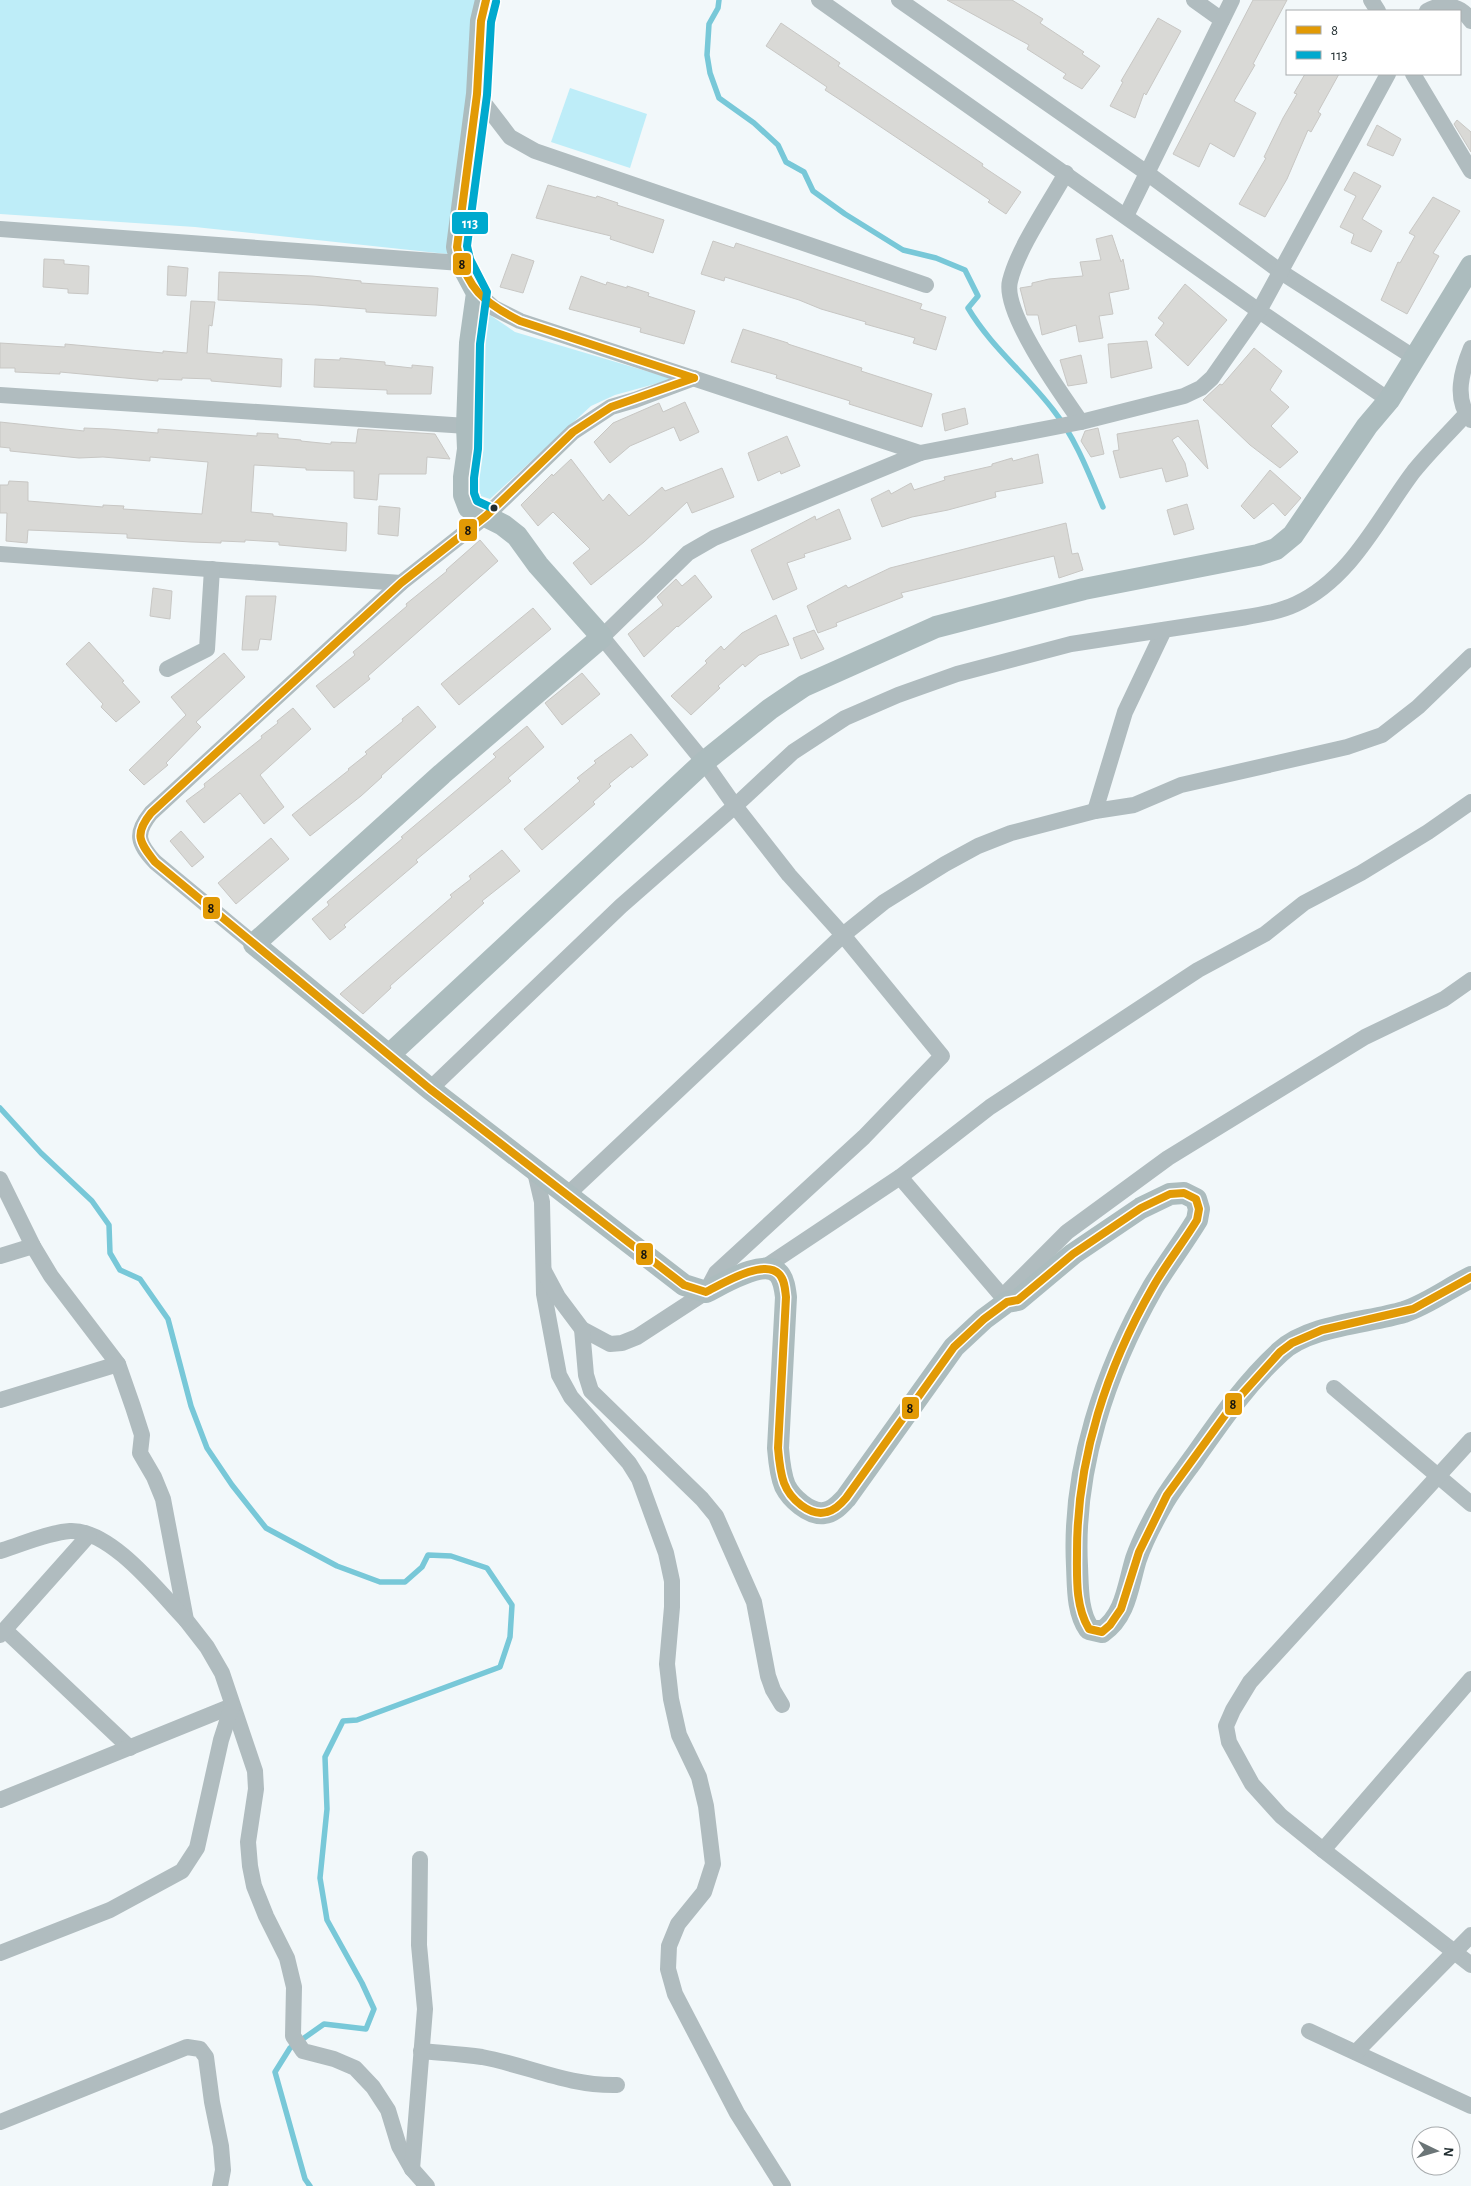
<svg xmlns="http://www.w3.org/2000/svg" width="1471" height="2186" font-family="'Alegreya Sans',sans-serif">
<rect width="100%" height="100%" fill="#f2f8fa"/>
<g fill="#beedf8">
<path d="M0 0H477L465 128 447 254 195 227 0 214Z"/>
<path d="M570 88 647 114 630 168 551 142Z"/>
<path d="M484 311 515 332 673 379 615 395 591 406 490 499 481 496 477 484 475 469 477 361Z"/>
</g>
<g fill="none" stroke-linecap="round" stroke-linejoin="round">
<g stroke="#78c8d8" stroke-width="5.5">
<path d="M719 0 718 8 709 24 707 55 710 73 719 98 754 123 778 145 786 162 804 172 813 191 845 214 903 250 936 258 965 270 978 296 968 308C991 347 1027 375 1054 411 1076 439 1089 474 1103 507"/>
<path d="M0 1108 41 1153 92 1201 109 1225 110 1253 120 1270 140 1279 168 1319 191 1406 207 1448 232 1485 266 1528 337 1566 380 1582H405L422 1567 428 1555 451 1556 487 1568 512 1605 510 1637 500 1667 357 1720 343 1721 325 1757 327 1809 320 1878 327 1920 362 1983 374 2009 366 2029 324 2024 290 2048 275 2072 305 2179 310 2186"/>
</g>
</g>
<g fill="#d9d9d6" stroke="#c8c7c4">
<path d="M947 0H1012L1043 19 1040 23 1084 52 1082 54 1100 66 1082 89 1063 78 1066 74 1027 49 1029 45Z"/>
<path d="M1253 0H1287L1253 64 1255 65 1234 101 1256 113 1234 157 1210 143 1199 167 1173 154Z"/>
<path d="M1158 18 1181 31 1146 95 1144 93 1135 118 1110 106 1123 82 1121 81Z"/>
<path d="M781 23 840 63 838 66 983 164 982 166 1021 192 1006 214 988 202 990 200 845 103 825 90 827 87 766 46Z"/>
<path d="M1305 74H1339L1318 112 1321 114 1311 132 1308 130 1287 179 1265 217 1239 204 1266 158 1264 157 1283 118 1297 94 1294 93Z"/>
<path d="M1457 120 1471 132V152L1454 124Z"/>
<path d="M1377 125 1401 139 1393 156 1367 145Z"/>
<path d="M1354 172 1381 186 1362 219 1382 231 1371 252 1351 243 1354 234 1340 227 1356 196 1344 190Z"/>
<path d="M548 185 596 198 597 196 618 203 617 205 664 220 653 253 610 239 611 236 536 218Z"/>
<path d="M1433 197 1460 211 1433 253 1439 256 1407 314 1381 300 1398 262 1400 263 1415 236 1409 233Z"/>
<path d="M1112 235 1121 262 1123 259 1129 289 1109 293 1113 314 1099 316 1103 338 1079 342 1076 325 1042 335 1038 315H1027L1020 288 1032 286V283L1049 279 1083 276 1080 262 1101 260 1096 239Z"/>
<path d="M713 241 734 248 736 243 922 304 920 309 946 317 936 350 913 343 915 338 865 324 866 322 821 309 799 300 725 277 724 281 701 274Z"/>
<path d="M512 254 534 261 523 293 500 287Z"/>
<path d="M44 259 64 260V264L89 266 88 294 68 293V289L43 287Z"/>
<path d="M168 266 188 268 186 296 167 295Z"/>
<path d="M219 272 312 276 361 281V283L438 288 436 316 366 312V309L316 305 218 300Z"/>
<path d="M581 276 606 285 607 282 627 288V286L649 293 648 296 695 311 684 344 640 332 641 328 569 309Z"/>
<path d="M1185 284 1227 320 1188 366 1155 335 1164 323 1158 318Z"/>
<path d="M191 301 215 302 212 326 209 325 207 353 282 359 281 387 211 381V379L182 378V380L158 379V381L60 372V374L15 372V368H0V343L65 347V344L163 353V351L187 353Z"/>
<path d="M743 329 788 343V344L862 368 861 371 932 394 922 427 849 404 850 401 776 378 777 375 731 362Z"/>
<path d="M1147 341 1152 368 1111 378 1108 344Z"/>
<path d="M1254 348 1282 371 1270 390 1289 407 1271 426 1298 452 1280 468 1250 445 1203 400 1220 384 1222 385Z"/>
<path d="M1081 355 1087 383 1068 386 1060 360Z"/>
<path d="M340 358 385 362V365L412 368V365L433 367 431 394H387V390L314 387 315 359 340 360Z"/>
<path d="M685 402 699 432 680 441 674 427 630 446 610 463 594 442 613 423 659 403 663 412Z"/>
<path d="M965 408 968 424 945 431 942 414Z"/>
<path d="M1198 420 1208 469 1178 436 1172 440 1185 463 1188 476 1166 482 1162 468 1120 478 1113 451 1119 450 1117 434Z"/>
<path d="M0 422 84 431V428L108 429 158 433V429L257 436V433L278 434V438L301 440V441L331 444V442L356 443 358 429 435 434 450 459 427 457 426 474H379L377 500 354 498V471L306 470V468L254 465 251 512 273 514V516L347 523 346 551 279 545V542L245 540V542L221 541V543L191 542 127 538V534L28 530 27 543 6 541 7 513H0V485H8L9 481 28 482V501L103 507V505L124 506 123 509 202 514 208 462 150 457V461L103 457 79 458 10 451V448L0 447Z"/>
<path d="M1098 428 1104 454 1091 457 1081 441 1085 431Z"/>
<path d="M787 436 800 466 781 474 780 471 758 481 748 453Z"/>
<path d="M1038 454 1043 483 995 492 996 497 948 510 912 517 882 527 871 499 889 490 891 494 911 483 914 490 945 480 944 477 992 466V464L1012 458 1013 461Z"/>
<path d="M571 459 603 501 609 494 629 516 662 487 665 491 722 468 734 497 692 513 687 502 644 542 591 585 573 563 590 549 553 512 538 526 521 505 552 474 553 476Z"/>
<path d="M1270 470 1301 498 1285 516 1273 503 1254 519 1241 506Z"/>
<path d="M1187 504 1194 529 1174 535 1167 510Z"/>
<path d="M379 506 400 508 398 536 378 534Z"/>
<path d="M839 509 851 539 804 554 805 557 787 563 797 589 773 600 751 550 815 516 816 520Z"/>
<path d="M1066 523 1072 554 1078 553 1083 570 1059 578 1054 556 1024 563 901 593 903 597 836 623 837 626 818 633 807 606 846 585 848 588 890 568Z"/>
<path d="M480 540 498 561 368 676 370 679 334 708 316 686 355 655 353 652 407 606 406 604 447 571 446 570Z"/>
<path d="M695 575 712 597 678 627 677 626 644 657 628 634 663 605 657 597 676 579 682 586Z"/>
<path d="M153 588 172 591 170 619 150 616Z"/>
<path d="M246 596H276L271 640 260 639 258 650H242Z"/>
<path d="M533 608 551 629 459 705 441 684Z"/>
<path d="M776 615 789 645 759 655 745 667 743 664 718 686 720 688 691 715 671 696 707 663 705 661 721 646 724 650 742 633Z"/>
<path d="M814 630 824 649 801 659 793 638Z"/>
<path d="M89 642 124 681 122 682 140 702 116 722 101 707 103 704 66 664Z"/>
<path d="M224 653 245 677 196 722 201 727 166 763 168 765 144 785 129 770 186 715 171 697Z"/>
<path d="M582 673 600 694 562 725 545 703Z"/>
<path d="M418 706 436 727 381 776 382 777 361 796 310 836 292 815 349 770 348 769 367 754 365 752 403 721 402 719Z"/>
<path d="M293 708 311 729 260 775 284 807 264 824 240 793 204 823 186 801 205 787 204 784 262 738 261 736 278 723 277 721Z"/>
<path d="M527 726 544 747 508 778 511 781 416 860 418 862 398 879 344 925 346 927 330 940 312 919 329 905 327 902 403 838 401 837 496 757 493 754Z"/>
<path d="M631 734 648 755 632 768 631 766 609 784 611 786 593 802 595 804 542 850 524 829 580 781 577 778 596 763 594 761Z"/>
<path d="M181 831 204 857 192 867 170 841Z"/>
<path d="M271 838 289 859 236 904 218 883Z"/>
<path d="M502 850 520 871 482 901 484 903 390 986 391 988 363 1014 340 994 452 897 450 895 471 879 469 876Z"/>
</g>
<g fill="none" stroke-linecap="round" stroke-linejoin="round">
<g stroke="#b0bcbf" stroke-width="16">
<path d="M819 0 1259 311 1389 400"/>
<path d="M899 0 1147 173 1281 272 1415 358"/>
<path d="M1194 0 1222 20"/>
<path d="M1371 0 1378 11"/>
<path d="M1427 11C1443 2 1461 5 1471 21"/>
<path d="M1413 74 1471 171"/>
<path d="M477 94 510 137 535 151 926 285"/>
<path d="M1066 173C1049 204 1018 248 1010 281 1002 312 1062 395 1081 422"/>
<path d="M1126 216 1232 0"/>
<path d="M0 229 461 263"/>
<path d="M477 293 494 308 520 321 920 453"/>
<path d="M1471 348C1462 370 1453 399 1471 420"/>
<path d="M0 395 467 426"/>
<path d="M0 554 401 583"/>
<path d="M167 669 207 649 212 569"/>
<path d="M1095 811 1125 712 1164 630"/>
<path d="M254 944 155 862C138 843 134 834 151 813L401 583 486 516 573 432 611 407 635 400 694 378"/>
<path d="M430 1089 621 906 735 806 793 752 845 718 898 695 957 674 1071 644 1241 618C1259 615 1279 612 1296 604 1352 578 1379 517 1414 471 1430 451 1449 433 1466 414"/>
<path d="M535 1172 542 1202 544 1294 559 1375 571 1397 629 1463 639 1479 666 1553 672 1581V1607L667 1664 671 1699 679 1735 699 1777 706 1806 713 1864 704 1892 678 1924 669 1946 668 1969 675 1994 737 2113 783 2186"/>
<path d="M900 1177 1007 1302"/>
<path d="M0 1179 33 1246 51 1276 118 1364 133 1407 142 1435 140 1453 154 1477 163 1499 186 1620 207 1647 222 1673 255 1771 256 1789 248 1842 250 1866 254 1886 266 1916 287 1958 294 1987 293 2036 303 2051 334 2059 355 2068 373 2087 388 2110 399 2146 412 2169 427 2186"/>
<path d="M567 1195 843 935 884 902 945 864 978 846 1011 833 1095 811 1134 805 1181 785 1347 747 1382 735 1418 707 1471 656"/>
<path d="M0 1256 33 1246"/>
<path d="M762 1269 900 1177 990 1107 1198 970 1265 934 1304 903 1361 873 1428 832 1471 802"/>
<path d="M544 1271 558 1297 582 1329 610 1344 622 1343 637 1337 706 1292 716 1273 864 1137 942 1056 843 935 789 875 735 806 704 762 602 637 688 553 714 538 920 453 1081 422 1184 396 1201 388 1212 378 1259 311 1388 74"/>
<path d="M1007 1302 1009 1290 1067 1232 1168 1158 1365 1037 1444 999 1471 980"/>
<path d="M582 1329 586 1375 591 1391 702 1499 716 1516 754 1602 768 1676 773 1690 782 1705"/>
<path d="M1334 1388 1471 1504"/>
<path d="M0 1400 118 1364"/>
<path d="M1471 1440 1250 1682 1233 1710 1226 1726 1229 1742 1252 1784 1281 1816 1323 1850 1471 1965"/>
<path d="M0 1551C23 1544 46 1533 70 1531 111 1529 160 1593 186 1620"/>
<path d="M5 1630 130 1748"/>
<path d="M0 1635 89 1535"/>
<path d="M0 1800 232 1706"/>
<path d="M1323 1850 1471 1679"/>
<path d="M0 1953 110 1910 182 1871 197 1848 221 1740 232 1706"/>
<path d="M1309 2031 1471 2106"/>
<path d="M421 2051C442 2053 463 2054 482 2057 530 2066 567 2086 617 2085"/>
<path d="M1356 2052 1471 1935"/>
<path d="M0 2122 187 2047 200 2049 206 2057 212 2102 221 2146 223 2170 220 2186"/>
<path d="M412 2169 425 2009 419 1945 420 1859"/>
</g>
<g stroke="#acbcbe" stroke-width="22">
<path d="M486 0 481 21 477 94 457 247 461 263 477 293 470 343 467 426 468 449 464 477V495L469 508 503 525 517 536 538 565 602 637 442 774 254 944 430 1089 684 1285 706 1292C721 1285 765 1257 779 1274 784 1280 785 1289 786 1297L778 1448C779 1460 780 1474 785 1486 791 1498 809 1515 824 1513 834 1512 840 1504 846 1498L954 1347 984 1319 1007 1302 1018 1300 1073 1254 1141 1208 1170 1194 1184 1193 1196 1199 1199 1209 1197 1220C1183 1243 1167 1264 1153 1287 1105 1371 1072 1469 1077 1566 1078 1587 1077 1612 1089 1629L1102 1632C1126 1616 1128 1585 1136 1559 1143 1539 1153 1520 1164 1501 1173 1486 1184 1472 1194 1458 1220 1421 1246 1383 1280 1352 1309 1325 1367 1323 1404 1312 1428 1304 1449 1288 1471 1277"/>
<path d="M389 1055 704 762 770 709 804 686 936 627 1084 589 1258 555 1276 549 1293 535 1367 426 1389 400 1471 266"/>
</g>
<g stroke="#fff" stroke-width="11">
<g id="bus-1">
<path d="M486 0 481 21 477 94 457 247C467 289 483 302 520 321L694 378"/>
<path d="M694 378 611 407 573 432 486 516 401 583 151 813C134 834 139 842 155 862L430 1089 684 1285 706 1292C722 1284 764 1258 779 1274 785 1280 785 1290 786 1297L778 1448C779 1460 780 1472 784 1483 790 1499 810 1517 827 1512 835 1510 841 1504 846 1498L954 1347 984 1319 1007 1302 1018 1300 1073 1254 1141 1208 1170 1194 1184 1193 1196 1199 1199 1209 1197 1220C1183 1243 1166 1264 1153 1287 1107 1367 1077 1458 1077 1551 1077 1577 1075 1606 1089 1629L1102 1632 1110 1625 1121 1609 1139 1552 1167 1495 1234 1403 1280 1352 1292 1343 1322 1330 1413 1309 1471 1277"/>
</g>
</g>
<g stroke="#fff" stroke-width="11">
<path id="bus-2" d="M490 507 477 501 474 493V478L478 449 480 344 487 292 470 259 467 246 487 95 491 22 496 2"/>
</g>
<use href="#bus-1" stroke="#e29a05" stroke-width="8"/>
<use href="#bus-2" stroke="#00a9ce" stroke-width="8"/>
</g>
<circle fill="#222e31" stroke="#fff" stroke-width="2" cx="494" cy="508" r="4.5"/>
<g stroke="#fff" stroke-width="2">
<rect x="451" y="211" width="38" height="24" rx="5" fill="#00a9ce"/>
<rect x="452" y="252" width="20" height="24" rx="5" fill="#e29a05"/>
<rect x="458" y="518" width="20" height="24" rx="5" fill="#e29a05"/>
<rect x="202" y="896" width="19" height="24" rx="5" fill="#e29a05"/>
<rect x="635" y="1242" width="19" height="24" rx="5" fill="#e29a05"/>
<rect x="1224" y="1392" width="19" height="24" rx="5" fill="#e29a05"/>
<rect x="901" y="1396" width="19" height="24" rx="5" fill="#e29a05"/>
</g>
<g font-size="14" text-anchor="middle" font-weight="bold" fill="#fff">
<text x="470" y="228">113</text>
</g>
<g font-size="14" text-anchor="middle" font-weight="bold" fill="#111">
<text x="462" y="269">8</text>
<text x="468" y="535">8</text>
<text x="211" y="913">8</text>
<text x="644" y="1259">8</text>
<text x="1233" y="1409">8</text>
<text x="910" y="1413">8</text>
</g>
<rect x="1286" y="10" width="175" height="65" fill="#ffffff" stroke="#a7abad"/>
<rect x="1296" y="26" width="25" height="8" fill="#e29a05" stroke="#a7abad"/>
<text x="1331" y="35" font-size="15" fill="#222e31">8</text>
<rect x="1296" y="51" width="25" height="8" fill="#00a9ce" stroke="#a7abad"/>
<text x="1331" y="60" font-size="15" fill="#222e31">113</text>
<g transform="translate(1436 2151) rotate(95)"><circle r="24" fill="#ffffff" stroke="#a7abad"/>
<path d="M0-4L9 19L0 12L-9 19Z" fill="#6b7577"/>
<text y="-8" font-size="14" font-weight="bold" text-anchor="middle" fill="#222e31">N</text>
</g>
</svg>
